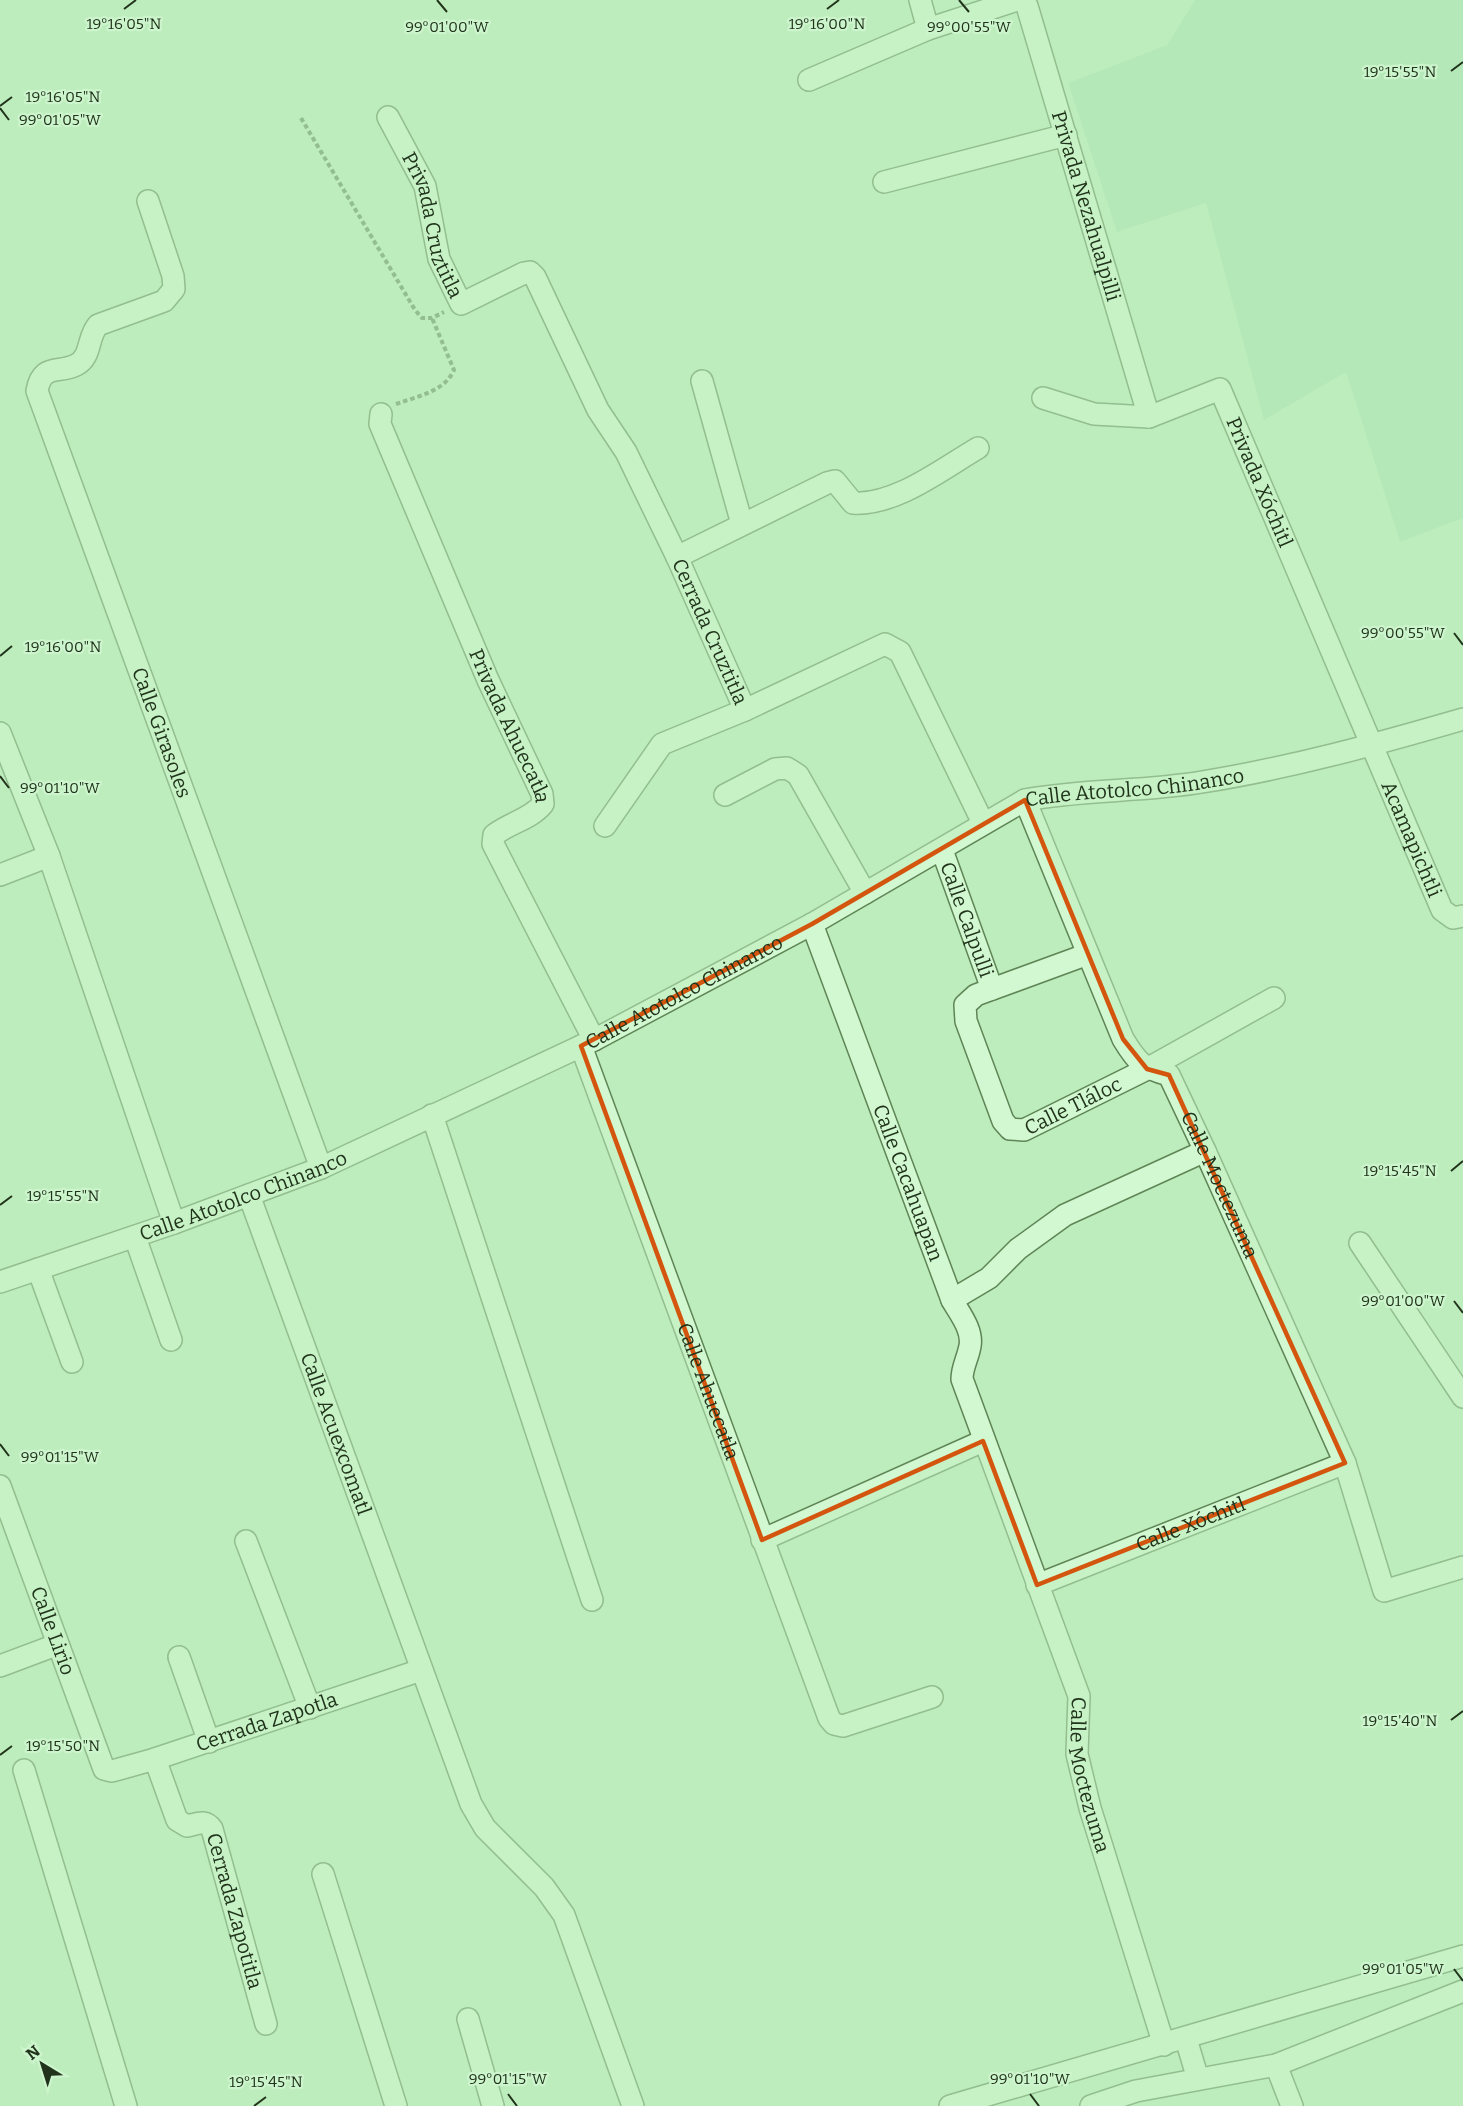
<svg xmlns="http://www.w3.org/2000/svg" width="1463" height="2106" font-family="Bitter,serif">
<rect width="100%" height="100%" fill="#beedbd"/>
<path fill="#abe3b1" d="M1195 0H1463V518L1400 542 1346 372 1264 420 1206 203 1117 232 1068 83 1167 45Z"/>
<g fill="none" stroke-linecap="round" stroke-linejoin="round">
<g stroke="#5f8556" stroke-width="24">
<g id="minor">
<path d="M920 0 928 29"/>
<path id="s1" d="M1018 0 1023 1 1027 6 1149 417"/>
<path d="M809 80 928 29 1017 0"/>
<path id="s2" d="M388 117 425 186 439 259 461 304 524 273 530 272 535 277 598 410 626 452 677 557 745 710"/>
<path d="M884 182 1066 135"/>
<path id="s3" d="M148 201 173 276 174 289 164 301 98 325C87 337 92 357 76 365 58 374 42 363 37 391L321 1168"/>
<path d="M702 381 742 524"/>
<path id="s4" d="M1043 398 1094 414 1149 417 1220 389 1442 910 1453 918 1463 916"/>
<path id="s5" d="M381 414 380 424 488 680 542 794 543 804C531 819 509 823 494 835L493 844 594 1040"/>
<path d="M677 557 827 483 835 481 853 503C895 506 942 469 978 448"/>
<path d="M0 733 49 856 174 1223"/>
<path d="M725 795 775 769 787 768 798 775 865 893"/>
<path id="s6" d="M1025 800 1123 1039C1137 1062 1142 1068 1169 1075L1205 1151 1345 1463 1384 1591 1463 1567"/>
<path d="M605 826 662 744 745 710 885 644 900 652 983 823"/>
<path id="s7" d="M942 850 992 989"/>
<path d="M0 875 49 856"/>
<path id="s8" d="M812 924 952 1300C960 1314 973 1330 970 1346 968 1358 962 1367 962 1379L1079 1696 1077 1754 1090 1808 1164 2045"/>
<path id="s9" d="M1088 954 976 995 965 1005 966 1021 1003 1121 1010 1129 1024 1130 1147 1069 1274 998"/>
<path id="s10" d="M581 1046 829 1718 834 1724 843 1726 932 1697"/>
<path d="M432 1115 592 1600"/>
<path id="s11" d="M249 1195 471 1804 485 1828 544 1887 564 1915 633 2106"/>
<path d="M135 1237 171 1340"/>
<path d="M1360 1243 1463 1397"/>
<path d="M38 1269 72 1362"/>
<path id="s12" d="M0 1282 174 1223 321 1168 594 1040 812 924 1025 800C1083 789 1143 792 1202 782 1290 768 1377 744 1463 719"/>
<path d="M952 1300 989 1278 1018 1249 1065 1215 1205 1151"/>
<path id="s13" d="M0 1486 104 1769 112 1771 155 1759 421 1670"/>
<path d="M762 1540 983 1441"/>
<path d="M246 1541 310 1708"/>
<path id="s14" d="M1037 1585 1345 1463"/>
<path d="M179 1657 209 1742"/>
<path d="M0 1666 56 1645"/>
<path id="s15" d="M155 1759 177 1820 187 1826C197 1824 205 1819 212 1829L266 2024"/>
<path d="M24 1770 126 2106"/>
<path d="M323 1874 396 2106"/>
<path d="M468 2019 493 2106"/>
<path d="M1186 2039 1198 2079"/>
<path d="M1276 2065 1292 2106"/>
<path d="M950 2106 1463 1956"/>
<path d="M1091 2106 1136 2091 1276 2065 1463 1991"/>
</g>
</g>
<g stroke="#5f8556" stroke-width="4" stroke-dasharray="4.5 3" stroke-linecap="butt">
<path d="M301 118 415 310 422 318H432L444 312"/>
<path d="M396 404C418 396 444 392 454 370L432 318"/>
</g>
<use href="#minor" stroke="#d1f8d0" stroke-width="21"/>
</g>
<path d="M0 0H1463V2106H0ZM1025 800 1123 1039 1147 1069 1169 1075 1345 1463 1037 1585 983 1441 762 1540 581 1046 812 924Z" fill="#beedbd" fill-opacity=".55" fill-rule="evenodd"/>
<path fill="none" stroke="#d4550e" stroke-width="4.5" stroke-linejoin="round" d="M1025 800 1123 1039 1147 1069 1169 1075 1345 1463 1037 1585 983 1441 762 1540 581 1046 812 924Z"/>
<path fill="none" stroke="#21341b" stroke-width="2" d="M437 0 447 12M959 0 969 12M124 9 136 0M827 9 839 0M1451 71 1463 62M0 106 12 97M0 108 9 120M1454 633 1463 645M0 656 12 646M0 776 9 788M1451 1171 1463 1161M0 1205 12 1196M1454 1301 1463 1313M0 1444 9 1456M1451 1720 1463 1711M0 1755 12 1746M1454 1969 1463 1981M508 2094 517 2106M1030 2094 1039 2106M254 2106 266 2097"/>
<g text-anchor="middle" dominant-baseline="central" stroke-width="4.5" stroke-linejoin="round" paint-order="stroke">
<g font-size="20" fill="#21341b" stroke="#cdf5cd">
<text stroke="none"><textPath href="#s1" startOffset="220">Privada Nezahualpilli</textPath></text>
<text stroke="none"><textPath href="#s2" startOffset="118">Privada Cruztitla</textPath></text>
<text stroke="none"><textPath href="#s4" startOffset="286">Privada Xóchitl</textPath></text>
<text stroke="none"><textPath href="#s2" startOffset="682">Cerrada Cruztitla</textPath></text>
<text stroke="none"><textPath href="#s5" startOffset="339">Privada Ahuecatla</textPath></text>
<text stroke="none"><textPath href="#s3" startOffset="640">Calle Girasoles</textPath></text>
<text stroke="none"><textPath href="#s12" startOffset="1246">Calle Atotolco Chinanco</textPath></text>
<text stroke="none"><textPath href="#s4" startOffset="674">Acamapichtli</textPath></text>
<text stroke="none"><textPath href="#s7" startOffset="74">Calle Calpulli</textPath></text>
<text stroke="none"><textPath href="#s12" startOffset="744">Calle Atotolco Chinanco</textPath></text>
<text stroke="none"><textPath href="#s9" startOffset="336">Calle Tláloc</textPath></text>
<text stroke="none"><textPath href="#s8" startOffset="276">Calle Cacahuapan</textPath></text>
<text stroke="none"><textPath href="#s6" startOffset="440">Calle Moctezuma</textPath></text>
<text stroke="none"><textPath href="#s12" startOffset="258">Calle Atotolco Chinanco</textPath></text>
<text stroke="none"><textPath href="#s10" startOffset="368">Calle Ahuecatla</textPath></text>
<text stroke="none"><textPath href="#s11" startOffset="254">Calle Acuexcomatl</textPath></text>
<text stroke="none"><textPath href="#s14" startOffset="165">Calle Xóchitl</textPath></text>
<text stroke="none"><textPath href="#s13" startOffset="154">Calle Lirio</textPath></text>
<text stroke="none"><textPath href="#s13" startOffset="472">Cerrada Zapotla</textPath></text>
<text stroke="none"><textPath href="#s8" startOffset="904">Calle Moctezuma</textPath></text>
<text stroke="none"><textPath href="#s15" startOffset="189">Cerrada Zapotitla</textPath></text>
</g>
</g>
<g font-size="15" text-anchor="middle" fill="#21341b" stroke="#cdf5cd" stroke-width="4.5" stroke-linejoin="round" paint-order="stroke">
<text x="124" y="29">19°16'05"N</text>
<text x="827" y="29">19°16'00"N</text>
<text x="447" y="32">99°01'00"W</text>
<text x="969" y="32">99°00'55"W</text>
<text x="1400" y="77">19°15'55"N</text>
<text x="63" y="102">19°16'05"N</text>
<text x="60" y="125">99°01'05"W</text>
<text x="1403" y="638">99°00'55"W</text>
<text x="63" y="652">19°16'00"N</text>
<text x="60" y="793">99°01'10"W</text>
<text x="1400" y="1176">19°15'45"N</text>
<text x="63" y="1201">19°15'55"N</text>
<text x="1403" y="1306">99°01'00"W</text>
<text x="60" y="1462">99°01'15"W</text>
<text x="1400" y="1726">19°15'40"N</text>
<text x="63" y="1751">19°15'50"N</text>
<text x="1403" y="1974">99°01'05"W</text>
<text x="508" y="2084">99°01'15"W</text>
<text x="1030" y="2084">99°01'10"W</text>
<text x="266" y="2087">19°15'45"N</text>
</g>
<g transform="translate(42 2064) rotate(322)" stroke="#cdf5cd" stroke-width="4.5" paint-order="stroke">
<path d="M0-4.5L10 22L0 15L-10 22Z" fill="#21341b"/>
<text y="-9" font-size="16" font-weight="bold" text-anchor="middle" fill="#21341b">N</text>
</g>
</svg>
